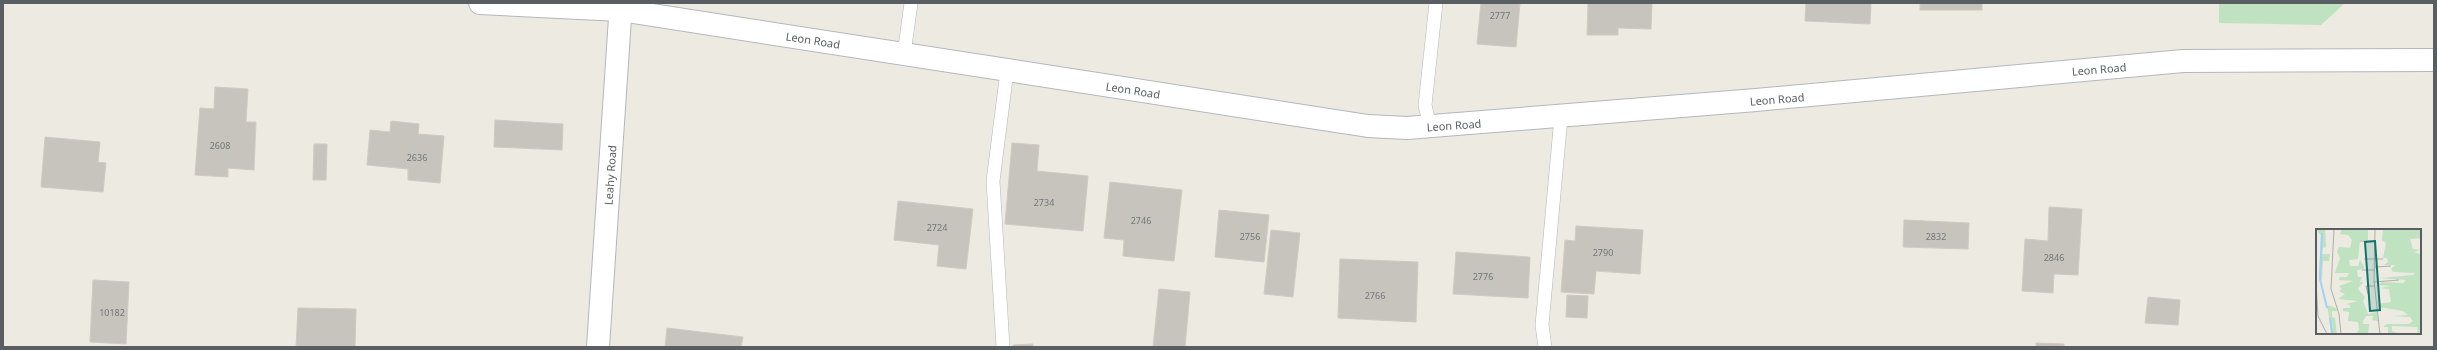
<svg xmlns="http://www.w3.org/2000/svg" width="2437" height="350" font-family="'Noto Sans',sans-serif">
<rect width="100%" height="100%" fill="#eceae1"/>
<path fill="#bfe2c0" d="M2219 3H2345L2321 25 2219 23Z"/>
<g fill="#c7c4be" stroke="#d0cbc0">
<path d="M1481 3H1520L1516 47 1477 44Z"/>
<path d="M1588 3H1652L1651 29 1618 28V35H1587Z"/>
<path d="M1806 3H1871L1870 24 1805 21Z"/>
<rect x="1920" y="3" width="62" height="7"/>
<path d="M215 87 248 89 246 122H256L254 170 228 168V177L195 175 200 108 214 109Z"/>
<path d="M495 120 563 124 562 150 494 147Z"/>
<path d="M391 121 419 124 418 134 444 136 440 183 408 180V169L367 165 370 130 390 132Z"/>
<path d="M45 137 100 142 98 162 106 163 103 192 41 187Z"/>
<path d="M1012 143 1039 145 1037 171 1088 176 1083 231 1005 224Z"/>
<path d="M314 144H327L326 180H313Z"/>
<path d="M1110 182 1182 190 1174 261 1123 256 1124 240 1104 238Z"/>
<path d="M898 201 973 209 966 269 937 266 939 245 894 240Z"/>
<path d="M2049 207 2082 209 2078 275 2054 274 2053 293 2022 291 2025 239 2048 241Z"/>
<path d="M1219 210 1269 215 1264 262 1215 257Z"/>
<path d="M1904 220 1969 223 1968 249 1903 247Z"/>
<path d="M1576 226 1643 230 1640 274 1596 271 1594 294 1561 292 1565 240 1575 241Z"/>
<path d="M1271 230 1300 233 1293 297 1264 294Z"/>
<path d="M1456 252 1530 257 1528 298 1453 294Z"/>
<path d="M1340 259 1418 262 1416 322 1338 318Z"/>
<path d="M93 280 129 282 126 344 90 342Z"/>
<path d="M1159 289 1190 292 1185 347H1153Z"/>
<path d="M1567 295 1588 296 1587 318 1566 317Z"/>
<path d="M2148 297 2180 300 2178 325 2145 323Z"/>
<path d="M298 308 356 309 355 347H296Z"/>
<path d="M667 328 743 337 741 347H665Z"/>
<path d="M2036 343 2064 344V347H2036Z"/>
<path d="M1033 344V347H1013V345Z"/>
</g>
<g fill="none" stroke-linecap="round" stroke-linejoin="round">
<g stroke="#b4b7bb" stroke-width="14">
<g id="lane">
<path d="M904 54 911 3"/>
<path d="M1430 127 1425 105 1436 3"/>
<path d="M1003 347 993 181 1007 71"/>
<path d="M1545 347 1542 325 1561 117"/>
</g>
</g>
<g stroke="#b4b7bb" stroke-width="24">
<g id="street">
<path d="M480 3 620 10 1368 126 1407 128 1756 100 2183 61 2434 60"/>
<path d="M598 347 621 3"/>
</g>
</g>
<use href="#lane" stroke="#fff" stroke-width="13"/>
<use href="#street" stroke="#fff" stroke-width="22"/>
</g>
<g text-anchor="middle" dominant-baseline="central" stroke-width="3" stroke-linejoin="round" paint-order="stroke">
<g font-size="9" fill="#757778">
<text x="1500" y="15">2777</text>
<text x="220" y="145">2608</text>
<text x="417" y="157">2636</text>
<text x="1044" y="202">2734</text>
<text x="1141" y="220">2746</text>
<text x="937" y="227">2724</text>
<text x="1250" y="236">2756</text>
<text x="1936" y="236">2832</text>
<text x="1603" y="252">2790</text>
<text x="2054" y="257">2846</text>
<text x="1483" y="276">2776</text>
<text x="1375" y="295">2766</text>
<text x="112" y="312">10182</text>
</g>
<g font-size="11" fill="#5a5d61" stroke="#fff">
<text transform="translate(813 40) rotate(9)">Leon Road</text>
<text transform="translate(2099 69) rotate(-5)">Leon Road</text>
<text transform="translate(1133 90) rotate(9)">Leon Road</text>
<text transform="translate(1777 99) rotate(-5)">Leon Road</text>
<text transform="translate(1454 125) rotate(-4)">Leon Road</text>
<text transform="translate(610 175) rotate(-86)">Leahy Road</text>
</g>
</g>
<g transform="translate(2316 229)">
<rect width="105" height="105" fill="#eceae1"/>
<path d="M0 0H9L10 18 7 19 6 25H14L13 32H7L6 51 3 46 5 6ZM26 0 52 1V11H44L42 30 33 31 34 37H42L44 31 48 37V40L41 41 42 48H46L44 53H47L42 60 49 68 47 72 52 85 61 83 62 92 56 91 57 87H50L47 92V95H53L52 105H40L43 101 42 93 32 92 33 83 27 82V79H34V76L30 75 42 72 22 70 29 65 23 62 26 60 23 57 37 52 23 51 24 48H31L33 44H19L24 29 21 23 23 18 34 19 36 11 32 6 24 5ZM67 0 105 1V9L94 10 97 20 105 21 97 23 105 25V105H102L101 98 76 97V102L82 104 78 105 72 104V98H67L71 95H93L97 92 94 88 77 87 92 86 87 82 63 78V75L75 73 73 60 64 59 75 57 62 56 66 53 87 54 90 51 65 49 97 46 99 44 77 43 75 40 79 36H68L72 33 71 29H67L70 14 66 11ZM11 76 20 79 21 82H16V88L19 89 21 105H16Z" fill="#bfe2c0"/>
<path fill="none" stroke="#a4d0f9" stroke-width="2" d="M6 4 4 50 11 79M14 89 16 105"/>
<path fill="none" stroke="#aeaeaa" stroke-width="1" d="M18 0 15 60 23 85 25 105M59 0 58 52 64 105M44 12H59M48 30H67M59 38 75 37M46 41H59M58 53 83 51M0 54 2 87 11 105M52 65 50 57H59"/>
<path fill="#0f766e" fill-opacity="0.15" stroke="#0f766e" stroke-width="2" d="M59 12 64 81 54 82 49 13Z"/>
<rect width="105" height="105" fill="none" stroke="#5a5d61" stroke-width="2"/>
</g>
<rect width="2437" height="350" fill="none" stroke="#5a5d61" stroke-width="8"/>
</svg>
